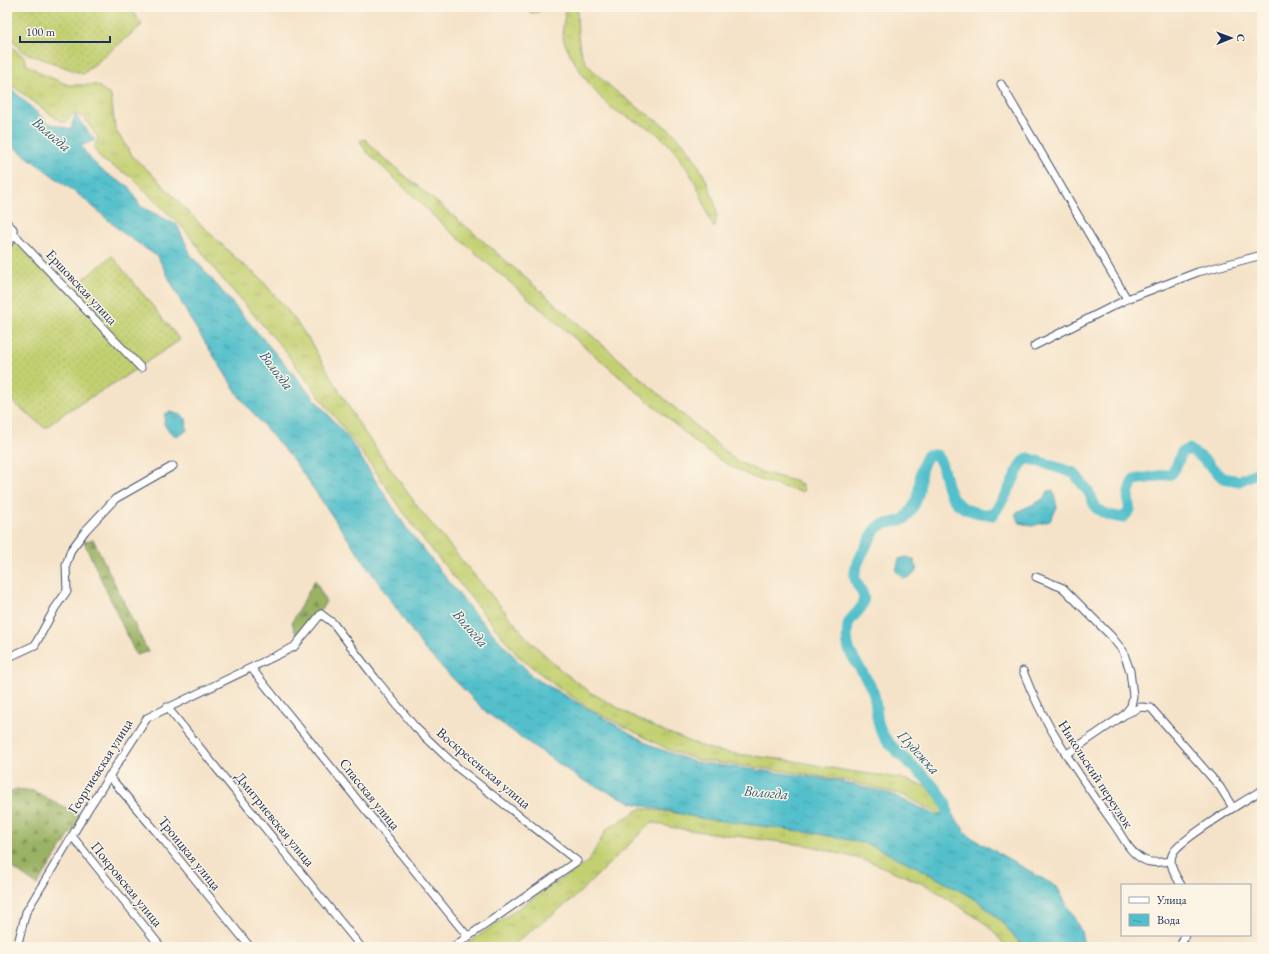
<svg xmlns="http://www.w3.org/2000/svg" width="1269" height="954" font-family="'EB Garamond',serif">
<defs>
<pattern id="grass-tufts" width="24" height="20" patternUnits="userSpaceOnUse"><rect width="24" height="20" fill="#c3d071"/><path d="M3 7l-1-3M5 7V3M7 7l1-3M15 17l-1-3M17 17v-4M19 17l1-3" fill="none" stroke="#a7b364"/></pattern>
<pattern id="forest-firs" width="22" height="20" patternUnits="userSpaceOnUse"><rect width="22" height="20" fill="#9ab263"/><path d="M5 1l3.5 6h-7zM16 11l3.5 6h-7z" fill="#7d9155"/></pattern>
<pattern id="garden-dots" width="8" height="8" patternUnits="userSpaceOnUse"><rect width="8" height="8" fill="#c3d071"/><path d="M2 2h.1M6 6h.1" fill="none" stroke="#a7b364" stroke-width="1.8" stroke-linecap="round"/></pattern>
<pattern id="water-ripples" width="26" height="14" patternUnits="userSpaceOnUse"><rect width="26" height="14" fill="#52bfcb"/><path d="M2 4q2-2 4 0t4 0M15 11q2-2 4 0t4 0" fill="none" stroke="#439ca8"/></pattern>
</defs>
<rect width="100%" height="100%" fill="#fcf5e5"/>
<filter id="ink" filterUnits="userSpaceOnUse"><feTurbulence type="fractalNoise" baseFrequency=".025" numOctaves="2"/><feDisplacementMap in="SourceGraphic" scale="8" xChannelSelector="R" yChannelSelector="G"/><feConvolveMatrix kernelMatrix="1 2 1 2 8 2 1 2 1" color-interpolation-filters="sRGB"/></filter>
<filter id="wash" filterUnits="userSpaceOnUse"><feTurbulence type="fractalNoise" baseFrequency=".012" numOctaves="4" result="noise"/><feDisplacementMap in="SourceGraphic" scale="16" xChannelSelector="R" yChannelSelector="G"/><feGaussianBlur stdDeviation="0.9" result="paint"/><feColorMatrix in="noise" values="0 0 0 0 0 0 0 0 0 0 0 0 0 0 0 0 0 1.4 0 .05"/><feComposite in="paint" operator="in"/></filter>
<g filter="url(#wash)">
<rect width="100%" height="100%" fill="#f5e3c9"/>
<g fill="url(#grass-tufts)" stroke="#6f8068">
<path d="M521 7H537L539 12 531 13Z"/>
<path d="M566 7H577C578 23 576 46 585 61 587 65 592 69 595 72 617 95 642 110 667 128 688 144 701 166 710 190 715 201 720 216 714 228 707 216 705 203 699 191 692 174 681 159 669 145 653 127 635 122 616 111 599 101 567 56 563 37 562 26 565 18 566 7Z"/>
<path d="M7 43 24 57 26 64 42 74 68 85H97L111 96 115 129 134 158 150 172 189 213 240 262 261 279 293 317 308 338 362 429 420 510 527 638 561 670 590 692 627 713 656 728 704 747 721 752 795 761 848 771 900 778 925 786 944 805V813L939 814 903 795 849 781 785 771 697 760 669 750 589 708 557 687 518 656 415 529 371 465 281 346 219 275 186 231 131 177 101 159 94 148 98 138 84 118 73 113 67 122 60 121 7 82Z"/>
<path d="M365 139 379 154 475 234 735 460 758 471 798 482 802 485 804 490 802 492C759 482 735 472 700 446L443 225 365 150 360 141Z"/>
<path d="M642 808 815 833 868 843 919 868 980 902 1003 923 1023 947H1007L986 924 928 886 871 862 811 846 674 828 652 822 574 898 510 947H463L546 889 588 862 607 829Z"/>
</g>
<g fill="url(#forest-firs)" stroke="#5a7060">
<path d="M93 539 148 652 136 655 84 542Z"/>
<path d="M315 580 326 602 301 639 295 632 292 622Z"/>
<path d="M16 789 34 791 82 816 37 885 7 864V794Z"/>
</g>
<g fill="url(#garden-dots)" stroke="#6f8068">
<path d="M7 7H129L142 25 83 74 21 51 7 32Z"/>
<path d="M17 241 68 292 112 256 180 340 121 379 66 412 45 428 7 397V249Z"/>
</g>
<g fill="url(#water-ripples)" stroke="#367794">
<path d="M7 85 48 123 71 129 75 115 95 140 81 146C94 166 108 177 129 186L140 206 177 225 191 255 349 439 407 529 473 612 533 677 654 747 694 762 835 780 891 794 936 815 952 814 969 836 1057 887 1081 931 1084 947H1023L1003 923 980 902 919 868 868 844 815 833 699 818 633 803 580 779 487 713 425 650 295 462 241 399 189 317 158 257 122 232 83 198 7 142Z"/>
<path d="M170 412 181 415 186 419 187 430C176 440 171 435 164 424L165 414Z"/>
<path d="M1053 490 1057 507 1050 521 1032 526 1020 523 1015 514C1025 505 1043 505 1048 491Z"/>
<path d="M907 557 914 560 917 569 914 574 904 579 896 571 899 559Z"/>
</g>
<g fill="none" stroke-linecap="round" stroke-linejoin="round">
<path stroke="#52bfcb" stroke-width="11" d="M946 829C947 822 948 813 946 805 937 782 899 758 885 738 873 720 879 705 872 689 867 678 852 658 849 649 847 643 847 632 848 625 850 616 861 612 863 603 866 592 857 588 855 578 852 567 871 538 876 528L881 525 903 520C909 514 914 507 917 498 923 480 916 475 928 455H937C945 469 943 471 947 485 953 509 972 513 993 515L1008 491 1021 464 1028 458 1074 473 1088 491 1096 508 1108 515 1123 518 1130 510C1127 500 1128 488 1134 480L1171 474 1176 467 1182 452 1189 449 1201 457 1223 478 1239 481 1262 470"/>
</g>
</g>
<g filter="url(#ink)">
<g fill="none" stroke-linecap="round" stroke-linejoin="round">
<g stroke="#3c4a6e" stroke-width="9">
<g id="minor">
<path d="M1001 84 1127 299"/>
<path d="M7 223 13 229 14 234 141 368"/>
<path d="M7 246 14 234"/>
<path d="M1034 346 1127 299 1198 272 1262 255"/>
<path d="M1036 577 1063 588 1111 636 1123 651 1130 671 1133 696 1131 706 1124 715 1067 754"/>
<path d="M7 658 35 645 55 608 67 591 66 565 71 550 86 530 115 499 173 466"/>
<path d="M252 669 468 937"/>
<path d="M1023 671C1044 726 1079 775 1113 823 1123 836 1128 852 1144 860 1152 864 1163 862 1171 861"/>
<path d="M167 707 361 947"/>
<path d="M1126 714 1141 707 1151 708 1220 787 1233 808"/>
<path d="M109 776 165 842 250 947"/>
<path d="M72 836 161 947"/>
<path d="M1181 885C1176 876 1167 864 1173 853 1180 839 1246 800 1262 790"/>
<path d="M17 947 26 912 90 806 147 718 294 647 321 614 333 623 375 678 415 727 458 768 577 861 453 947"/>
<path d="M1180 947 1185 935"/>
</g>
</g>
<use href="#minor" stroke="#fff" stroke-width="7"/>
</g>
</g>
<g text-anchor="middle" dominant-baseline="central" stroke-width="3" stroke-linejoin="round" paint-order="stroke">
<g font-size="14" fill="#1b2f5e" stroke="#fcf5e5">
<text transform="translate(82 287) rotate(47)">Ершовская улица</text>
<text transform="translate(100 766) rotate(-58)">Георгиевская улица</text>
<text transform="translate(484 768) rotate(40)">Воскресенская улица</text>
<text transform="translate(1096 774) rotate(57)">Никольский переулок</text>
<text transform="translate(370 794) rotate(51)">Спасская улица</text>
<text transform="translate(275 819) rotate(51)">Дмитриевская улица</text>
<text transform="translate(190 853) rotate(51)">Троицкая улица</text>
<text transform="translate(127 884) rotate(51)">Покровская улица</text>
</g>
<g font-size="15" font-style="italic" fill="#2c5a7f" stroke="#fcf5e5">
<text transform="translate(52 134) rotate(40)">Вологда</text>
<text transform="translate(277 370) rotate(53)">Вологда</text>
<text transform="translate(471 628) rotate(49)">Вологда</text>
<text transform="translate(919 752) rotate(47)">Пудежка</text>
<text transform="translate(766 792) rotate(5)">Вологда</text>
</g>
</g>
<rect width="1269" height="954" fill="none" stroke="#fcf5e5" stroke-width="24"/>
<rect x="1121" y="884" width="130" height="52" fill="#fcf5e5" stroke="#a2a6af"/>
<rect x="1129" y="897" width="20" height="6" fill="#ffffff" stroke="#a2a6af"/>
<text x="1157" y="904" font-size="12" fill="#1b2f5e">Улица</text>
<rect x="1129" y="914" width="20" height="12" fill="url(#water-ripples)" stroke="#a2a6af"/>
<text x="1157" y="924" font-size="12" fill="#1b2f5e">Вода</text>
<g transform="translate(1231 38) rotate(89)" stroke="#fcf5e5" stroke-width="3" paint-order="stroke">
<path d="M0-3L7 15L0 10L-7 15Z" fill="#1b2f5e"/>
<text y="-6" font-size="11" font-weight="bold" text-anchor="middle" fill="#1b2f5e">С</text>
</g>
<path d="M20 36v6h90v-6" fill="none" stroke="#1b2f5e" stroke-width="2"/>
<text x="26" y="36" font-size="12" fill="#1b2f5e" stroke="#fcf5e5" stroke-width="3" paint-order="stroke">100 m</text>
</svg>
